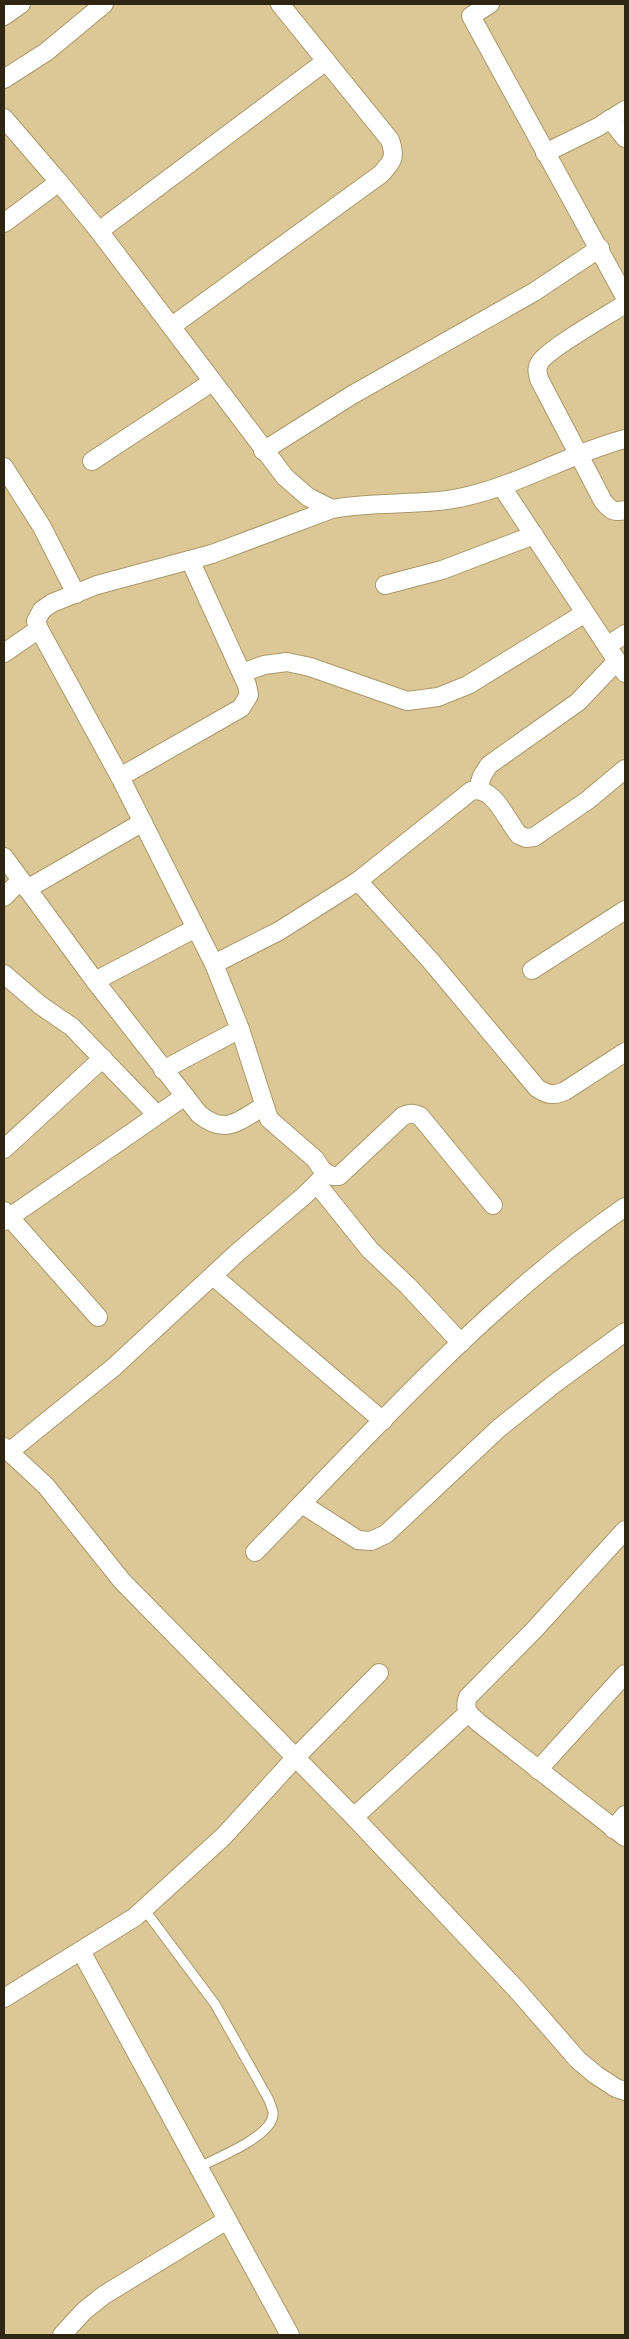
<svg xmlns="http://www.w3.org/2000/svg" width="629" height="2339" font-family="'Work Sans',sans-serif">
<rect width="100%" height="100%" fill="#dcc897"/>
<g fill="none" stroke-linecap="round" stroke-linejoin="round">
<g stroke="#ab9869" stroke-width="11">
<path id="lane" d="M144 1909 215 2004 269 2100C270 2104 274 2111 273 2115 271 2137 217 2158 199 2167"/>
</g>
<g stroke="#ab9869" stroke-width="20">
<g id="street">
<path d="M490 4 471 16 625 297"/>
<path d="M4 16 21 4"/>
<path d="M4 79 46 52 104 4"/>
<path d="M4 118 59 182 99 231 285 477 308 497 332 509"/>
<path d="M610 119 625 138"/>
<path d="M545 153 598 127 625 110"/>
<path d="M4 223 59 182"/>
<path d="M99 231 326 61"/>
<path d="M625 304C610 314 544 351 539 364 536 369 538 374 539 379L603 501C610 510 614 513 625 510"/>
<path d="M172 326 381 174C393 161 396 157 390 140L280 4"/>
<path d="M263 451 352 395 534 292 600 248"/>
<path d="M92 461 212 382"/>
<path d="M4 467 42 527 76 594"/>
<path d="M502 487 625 673"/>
<path d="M385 585 442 570 534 535"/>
<path d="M607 646 625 634"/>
<path d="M4 653 39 629"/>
<path d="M242 673 264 665 287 662 310 667 407 701 438 697 468 685 585 613"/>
<path d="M120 777 241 708 249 695 247 685 190 560"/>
<path d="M478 789 482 776 489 765 578 702 617 661"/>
<path d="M4 857 95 981 199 1114C226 1136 238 1121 264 1106"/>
<path d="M358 881 430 960 537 1088C547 1095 554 1096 565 1091L625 1052"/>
<path d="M27 889 143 822"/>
<path d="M4 897 20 881"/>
<path d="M214 964 279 931 358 881 471 791C494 785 506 820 519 835L526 838 534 837 588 800 625 769"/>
<path d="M532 970 625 910"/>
<path d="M4 974 40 1005 72 1027 157 1115"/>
<path d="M95 981 196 928"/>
<path d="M163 1070 240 1029"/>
<path d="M4 1149 103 1058"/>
<path d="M323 1171 332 1176H339L403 1116C410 1113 413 1113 420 1116L493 1205"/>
<path d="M317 1184 370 1250 408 1286 461 1343"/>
<path d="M4 1211 98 1317"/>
<path d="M4 1221 185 1096"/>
<path d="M213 1276 383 1421"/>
<path d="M4 1447 46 1486 122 1581 354 1817 517 1990 578 2060 596 2075 616 2088 625 2091"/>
<path d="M9 1452 114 1367 238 1252 305 1195 322 1178 323 1171 315 1159 269 1119 240 1029 214 964 120 777 39 629 36 621 42 610 52 603 97 585 212 554 332 509C377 500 424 507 468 496 523 483 571 453 625 439"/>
<path d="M302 1504 358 1540 371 1541 386 1534 498 1429 554 1384 625 1332"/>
<path d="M625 1530 535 1629 468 1697C463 1710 469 1714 479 1723L625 1837"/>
<path d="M255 1552C372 1432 486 1303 625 1207"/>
<path d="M538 1770 625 1674"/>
<path d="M354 1817 468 1713"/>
<path d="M613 1829 625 1815"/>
<path d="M81 1951 290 2335"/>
<path d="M4 1998 135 1917 224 1836 295 1758 379 1673"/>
<path d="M62 2335 84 2311 104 2295 227 2220"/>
</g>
</g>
<use href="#lane" stroke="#fff" stroke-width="9"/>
<use href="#street" stroke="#fff" stroke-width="18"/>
</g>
<rect width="629" height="2339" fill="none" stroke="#2e2613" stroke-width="10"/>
</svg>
